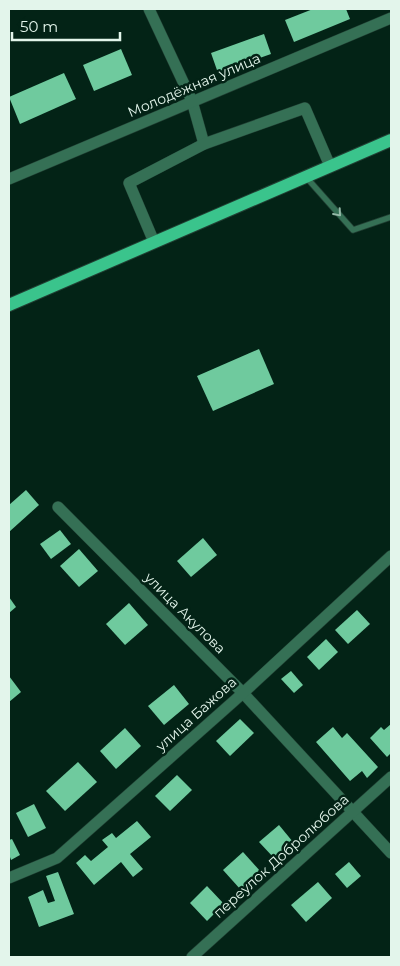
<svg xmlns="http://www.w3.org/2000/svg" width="400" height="966" font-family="Montserrat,sans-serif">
<rect width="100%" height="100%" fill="#032316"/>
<g fill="#6fca9e">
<path d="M313 9H346L350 19 294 42 285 20Z"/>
<path d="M264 34 271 54 218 73 211 53Z"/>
<path d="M121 49 132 75 94 91 83 65Z"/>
<path d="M64 73 76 99 20 124 9 97Z"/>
<path d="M259 349 274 384 213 411 197 376Z"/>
<path d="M26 490 39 505 9 532V505Z"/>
<path d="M60 530 71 544 51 559 40 544Z"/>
<path d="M203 538 217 555 191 577 177 561Z"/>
<path d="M79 549 98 571 79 587 60 566Z"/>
<path d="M9 597 16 607 9 613Z"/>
<path d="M129 603 148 625 125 645 106 624Z"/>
<path d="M357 610 370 624 348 644 335 630Z"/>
<path d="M326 639 338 652 319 670 307 657Z"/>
<path d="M291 671 303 685 294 693 281 679Z"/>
<path d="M9 676 21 692 9 702Z"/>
<path d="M174 685 189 704 164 725 148 706Z"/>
<path d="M240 719 254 733 230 756 216 741Z"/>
<path d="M391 724V753L387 757 370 738 381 727 384 730Z"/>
<path d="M333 727 342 738 347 733 378 767 367 778 362 771 350 781 316 742Z"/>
<path d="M125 728 141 746 116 769 100 751Z"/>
<path d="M78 762 97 782 65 811 46 791Z"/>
<path d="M177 775 192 790 170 811 155 796Z"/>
<path d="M34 804 46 828 28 837 16 813Z"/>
<path d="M137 821 151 837 130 854 143 869 133 877 121 862 94 885 76 863 85 855 91 861 108 847 102 840 112 833 116 838Z"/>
<path d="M279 825 293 842 274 858 259 842Z"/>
<path d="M12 839 20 855 11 860 9 854V840Z"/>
<path d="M243 852 261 872 241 890 223 870Z"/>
<path d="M349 862 361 876 347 888 335 874Z"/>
<path d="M58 872 74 914 39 927 28 897 43 890 48 903 55 901 46 876Z"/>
<path d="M318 882 332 898 306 922 291 905Z"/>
<path d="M207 886 224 904 207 921 190 903Z"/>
</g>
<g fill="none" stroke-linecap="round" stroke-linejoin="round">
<g stroke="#224034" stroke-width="7">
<path id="lane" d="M306 177 353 230 391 217"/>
</g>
<g stroke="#224034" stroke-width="12">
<g id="street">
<path d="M149 9 192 101 204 144"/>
<path d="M9 179 391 18"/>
<path d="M154 242 129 183 204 144 305 108 330 166"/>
<path d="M58 507 243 693 391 853"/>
<path d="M9 878 57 858 243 693 391 556"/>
<path d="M192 957 391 777"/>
</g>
</g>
<g stroke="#224034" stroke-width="14">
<path id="primary" d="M9 305 391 140"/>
</g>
<use href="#lane" stroke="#357055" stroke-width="5.5"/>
<use href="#street" stroke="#357055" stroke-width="11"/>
<use href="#primary" stroke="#3ac48c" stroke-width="12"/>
</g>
<defs><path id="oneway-chevron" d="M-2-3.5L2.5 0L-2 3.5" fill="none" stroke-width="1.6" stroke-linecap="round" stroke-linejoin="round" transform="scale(1.25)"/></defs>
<use stroke="#95b9a8" href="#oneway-chevron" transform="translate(338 213) rotate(49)"/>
<g text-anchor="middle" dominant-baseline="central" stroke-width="5" stroke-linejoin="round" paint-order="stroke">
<g font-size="14" fill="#e3f5eb" stroke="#032316">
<text transform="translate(194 85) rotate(-23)">Молодёжная улица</text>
<text transform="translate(185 613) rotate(45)">улица Акулова</text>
<text transform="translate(196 714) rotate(-42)">улица Бажова</text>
<text transform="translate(281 856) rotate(-42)">переулок Добролюбова</text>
</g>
</g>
<rect width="400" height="966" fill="none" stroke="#e3f5eb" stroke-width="20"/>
<path d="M12 32v8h108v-8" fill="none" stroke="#e3f5eb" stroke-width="2.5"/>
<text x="20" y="32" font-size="15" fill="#e3f5eb" stroke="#032316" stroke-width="4" paint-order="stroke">50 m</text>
</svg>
